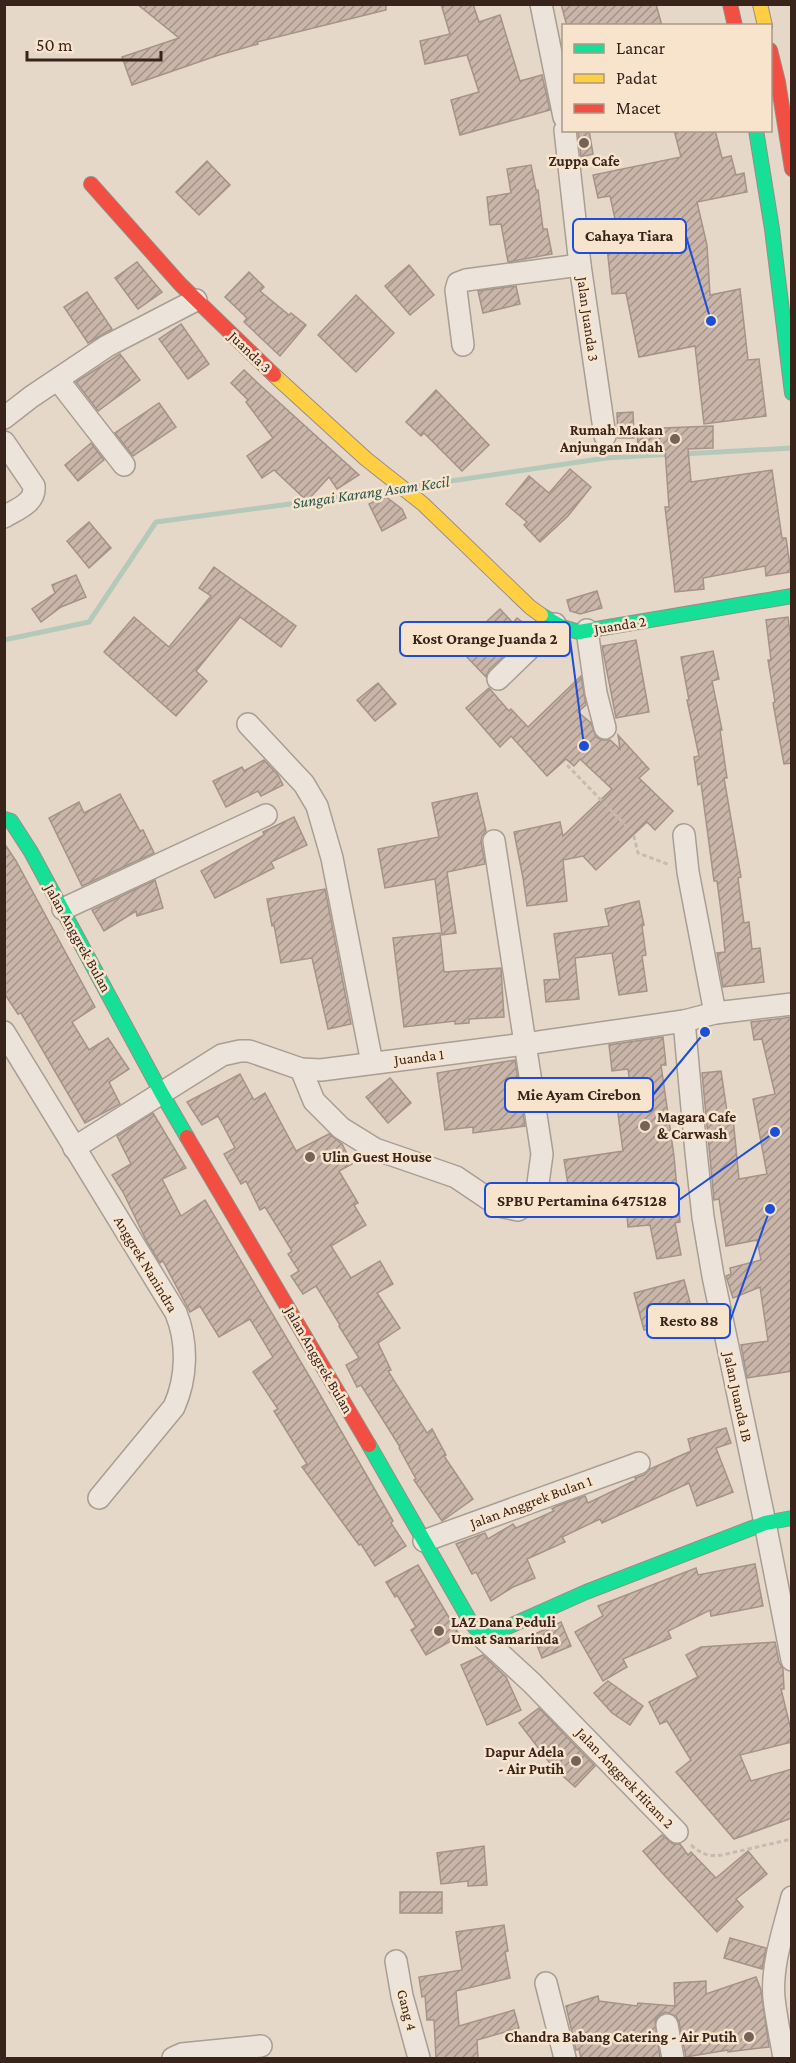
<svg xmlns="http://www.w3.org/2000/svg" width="796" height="2063" font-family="'Crimson Pro',serif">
<defs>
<pattern id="building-hatch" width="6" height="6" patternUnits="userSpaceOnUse" patternTransform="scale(1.5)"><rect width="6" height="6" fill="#c9b5a9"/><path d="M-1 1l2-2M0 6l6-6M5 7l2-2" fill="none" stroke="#a49389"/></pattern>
</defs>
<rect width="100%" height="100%" fill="#e5d8c9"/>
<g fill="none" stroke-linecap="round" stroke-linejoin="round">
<g stroke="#b5c9ba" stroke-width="5">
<path d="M682 454 792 448"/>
<path d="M417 486 606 458 673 454"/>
<path d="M4 640 89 622 156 522 387 491"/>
</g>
</g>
<g fill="url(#building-hatch)" stroke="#a59389" stroke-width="1.5">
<path d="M137 4H386V10L257 42 258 44 219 55 132 85 122 57 179 38Z"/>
<path d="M441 4H473L479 22 500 15 520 81 542 75 550 110 460 135 451 100 479 92 467 55 425 64 420 41 450 34Z"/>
<path d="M561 4H656L662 26H567Z"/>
<path d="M578 130H589L593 154 581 157Z"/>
<path d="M674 130H715L722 158 731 156 736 175 744 173 747 192 697 202 707 245 710 295 740 289 748 360 759 359 766 416 704 424 695 346 639 357 626 293 612 294 607 247 621 246 610 196 598 198 593 175 681 157Z"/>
<path d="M207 161 230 185 199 215 176 192Z"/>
<path d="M531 165 536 190H538L543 229H547L552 254 508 262 501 224 490 225 487 197 511 193 507 169Z"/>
<path d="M137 262 162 292 138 309 115 278Z"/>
<path d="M409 265 434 295 410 315 385 286Z"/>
<path d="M249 272 264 287 260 291 289 315 291 313 306 325 280 356 244 322 247 318 225 297Z"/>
<path d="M516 286 520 304 483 313 478 291Z"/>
<path d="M87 292 112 329 88 343 64 307Z"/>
<path d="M356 295 394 333 356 372 318 335Z"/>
<path d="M181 324 209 364 188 379 159 339Z"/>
<path d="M120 354 140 380 98 411 76 382Z"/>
<path d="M244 370 261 386 359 475 337 489 329 477 307 501 274 470 262 478 247 456 273 438 246 402 248 400 231 383Z"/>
<path d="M436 390 489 445 462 471 424 433 421 436 406 422Z"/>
<path d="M159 403 176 427 133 456 115 433Z"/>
<path d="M633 412 634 438H618L617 413Z"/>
<path d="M713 426V448L688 449 691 482 772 470 782 538H786L791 572 766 576 765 566 703 578 704 589 675 592 665 507H669L665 450 638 451 637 429Z"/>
<path d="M91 443 104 460 78 481 65 465Z"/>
<path d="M570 469 591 487 568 516 540 542 524 525 527 522 506 504 529 476 549 493Z"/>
<path d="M385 496 402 509 406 518 382 531 369 504Z"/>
<path d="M89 522 111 548 89 568 67 541Z"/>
<path d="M214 567 296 626 281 647 240 617 196 671 207 681 176 716 104 652 134 617 169 647 211 596 199 588Z"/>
<path d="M76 575 86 597 61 607 41 622 32 609 55 593 52 585Z"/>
<path d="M597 591 602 608 580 614 570 611 567 600Z"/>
<path d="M500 609 513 623 517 618 532 629 489 670 486 677 462 652 487 627 484 624Z"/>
<path d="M788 617 792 648V763L784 764 773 703 775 702 768 660H771L766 620Z"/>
<path d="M636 640 649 712 616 718 602 646Z"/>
<path d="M713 651 719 679 712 681 722 730H720L727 778H724L741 877 738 878 744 923 749 922 752 949 760 948 764 982 723 987 717 953 725 952 721 911 717 881H714L701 783 698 785 694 757 699 756 687 700H689L681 657Z"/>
<path d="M581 676 586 705 578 712 591 723 596 737 602 740H610L620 749 618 735 649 769 639 778 673 811 655 830 647 822 596 870 583 856 563 860 567 901 527 906 523 878 514 832 560 822 563 836 612 789 580 759 574 766 566 759 547 776 511 736 500 747 466 708 489 688 509 711 511 709 528 727Z"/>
<path d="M378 683 396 704 375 721 357 700Z"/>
<path d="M264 760 278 775 283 785 261 796 258 791 226 807 213 781 242 767 244 771Z"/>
<path d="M477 793 486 831 482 836 481 842 485 864 447 872 456 933 442 935 435 879 385 888 378 849 439 837 432 803Z"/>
<path d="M120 794 140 831 143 830 154 853 82 886 49 818 79 802 84 813Z"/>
<path d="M294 817 307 845 271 862 274 868 215 898 201 871 264 835 263 832Z"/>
<path d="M4 843 16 861 95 1007 72 1022 89 1050 108 1038 129 1069 109 1082 120 1104 85 1123 21 1013 18 1014 4 993Z"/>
<path d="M155 880 163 908 137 916 136 911 104 931 92 910Z"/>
<path d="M325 889 351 1024 328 1029 312 958 281 963 274 925 272 926 267 899Z"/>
<path d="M639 901 644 925 642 926 646 955 642 956 647 991 619 995 612 953 575 958 579 999 546 1002 544 980 560 979 554 934 609 926 605 909Z"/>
<path d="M440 933 444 972 501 968 504 1017 469 1019V1023L455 1024V1021L404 1027 393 938Z"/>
<path d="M792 1017V1371L747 1378 741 1345 768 1341 760 1287 733 1298 726 1276 731 1274 730 1268 761 1260 757 1240 726 1246 719 1199 714 1200 702 1073 721 1071 728 1118H733L739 1179 767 1174 753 1099 775 1094 762 1039 754 1040 751 1022Z"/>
<path d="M663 1037 666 1065H661L674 1156 680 1222 675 1223 681 1255 657 1259 650 1225 628 1227 625 1194 571 1203 564 1160 623 1151 616 1099 632 1098 628 1069 612 1071 609 1045Z"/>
<path d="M515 1060 525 1126 473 1133V1127L445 1130 437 1073Z"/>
<path d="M240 1074 254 1100 265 1093 296 1151 329 1134 342 1144 352 1164 339 1171 358 1203 354 1205 366 1225 331 1246 351 1278 380 1261 393 1284 377 1293 400 1328 378 1343 391 1370 388 1371 427 1433 432 1429 446 1455 444 1456 473 1499 442 1521 414 1480 416 1479 399 1448 400 1447 361 1385 357 1387 346 1365 359 1358 339 1326 340 1325 316 1286 303 1294 291 1276 299 1271 288 1254 292 1251 265 1207 260 1210 246 1181 241 1184 224 1154 235 1148 218 1116 202 1125 187 1102Z"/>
<path d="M390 1078 411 1103 388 1123 366 1097Z"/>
<path d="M153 1113 186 1168 162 1179 181 1216 205 1200 315 1386 393 1521 391 1523 406 1546 375 1566 361 1544 359 1545 302 1467 307 1464 274 1411 278 1409 253 1372 273 1357 250 1319 219 1337 200 1306 190 1312 163 1261 160 1263 146 1240 123 1192 112 1175 131 1164 117 1136Z"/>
<path d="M684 1280 694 1317 644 1330 634 1293Z"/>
<path d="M726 1428 731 1443 716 1448 733 1492 697 1506 689 1483 602 1523 600 1519 562 1537 565 1542 527 1559 535 1578 513 1587 491 1601 476 1572 472 1574 456 1544 485 1533 488 1539 513 1524 516 1528 554 1511 552 1509 557 1506 585 1496 588 1503 636 1480 635 1478 644 1475 650 1469 691 1451 688 1439Z"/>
<path d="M755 1564 763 1606 711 1616 710 1610 668 1631 671 1638 623 1659 627 1667 603 1681 575 1632 603 1616 598 1606 696 1568 698 1575Z"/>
<path d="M418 1565 460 1636 426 1655 411 1630 416 1627 397 1595 395 1597 386 1582Z"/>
<path d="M561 1622 571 1646 542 1658 533 1635Z"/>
<path d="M775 1642 779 1662 783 1669 784 1689H781L792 1734V1742L740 1755 751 1781 792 1769V1818L734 1839 676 1772 691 1760 667 1721 660 1724 649 1702 698 1677 686 1655 701 1647Z"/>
<path d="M483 1655 506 1677 521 1710 487 1725 461 1665Z"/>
<path d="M608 1681 643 1706 630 1725 612 1713 594 1693Z"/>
<path d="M539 1708 595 1766 575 1787 553 1767 519 1723Z"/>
<path d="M662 1835 673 1844H680L688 1855 691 1852 716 1878 748 1851 767 1874 736 1899 743 1907 717 1932 665 1876 643 1851Z"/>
<path d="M484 1846 487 1885 468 1886V1881L441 1884 437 1853Z"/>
<rect x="400" y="1892" width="42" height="21"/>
<path d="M504 1925 508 1951 505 1952 510 1978 456 1991 459 2026 514 2010 519 2028 477 2040 478 2058H436L434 2020H427L425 1996 422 1997 419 1977 462 1970 456 1932Z"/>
<path d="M730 1938 766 1948 762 1969 724 1958Z"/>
<path d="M756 1977 761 1990 769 2047 728 2052V2050L686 2057 679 2022 676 2016 665 2012 658 2016 655 2021 660 2058H581L579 2049 576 2050 566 2006 598 1996 599 2001 637 2006 638 2003 675 2006 674 1983 706 1981V1994Z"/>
</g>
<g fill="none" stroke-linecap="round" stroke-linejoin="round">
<g stroke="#aa9d93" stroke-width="24">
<g id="street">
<path d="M541 4 564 117"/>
<path d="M565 130 580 265 605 436"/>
<path d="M463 345 456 290 458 283 466 280 580 265"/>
<path d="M58 380 124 465"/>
<path d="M4 418 31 397 107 346 196 300"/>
<path d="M4 442 34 486C36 503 17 509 4 517"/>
<path d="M587 630 596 693 605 728"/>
<path d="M498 679 555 624"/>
<path d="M248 724 304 784 317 806 332 858 372 1063"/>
<path d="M684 835 688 872 715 1013"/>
<path d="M63 909 266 815"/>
<path d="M684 1021 696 1152 703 1217 713 1276 765 1523 792 1660"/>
<path d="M4 1032 176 1313C188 1343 187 1378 174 1407L99 1498"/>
<path d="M301 1069 314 1101 341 1128 375 1149 456 1177 499 1206 518 1210 536 1198 542 1154 494 841"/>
<path d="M74 1148 222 1055 240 1051H249L301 1069 321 1070 525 1044 684 1021 715 1013 792 1004"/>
<path d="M424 1541 639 1463"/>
<path d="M483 1638 532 1683 677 1832"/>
<path d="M396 1961 402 1996 419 2058"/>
<path d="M546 1983 565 2058"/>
<path d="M667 2025 673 2058"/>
<path d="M173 2058 182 2054 261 2046"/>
<path d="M784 2058C781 2039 776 2018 774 1998 771 1965 784 1929 792 1897"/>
</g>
</g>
<g stroke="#998d83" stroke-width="16">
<g id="fast">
<path d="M756 130 772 229 792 393"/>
<path d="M541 615 562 627 579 632 792 596"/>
<path d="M4 819 11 821 31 852 162 1094 187 1137"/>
<path d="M369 1445 470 1621 483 1638 586 1592 765 1523 792 1518"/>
</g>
</g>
<g stroke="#998d83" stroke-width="16">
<g id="slow">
<path d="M760 4 765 26"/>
<path d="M274 375 366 459 423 504 530 607 541 615"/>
</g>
</g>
<g stroke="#998d83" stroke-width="16">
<g id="jam">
<path d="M730 4 735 26"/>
<path d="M770 50 778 82 792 169"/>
<path d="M91 184 180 284 274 375"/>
<path d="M187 1137 369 1445"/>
</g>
</g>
<g stroke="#c5bbb2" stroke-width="3" stroke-dasharray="4.5 3" stroke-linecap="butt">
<path d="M567 765 633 833 638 853 670 865"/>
<path d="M691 1845C702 1854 707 1857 722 1855L792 1839"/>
</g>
<use href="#street" stroke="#ece4db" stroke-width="21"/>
<use href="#fast" stroke="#16e098" stroke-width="14"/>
<use href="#slow" stroke="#ffcf43" stroke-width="14"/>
<use href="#jam" stroke="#f24e42" stroke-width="14"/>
</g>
<g fill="#756358" stroke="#f8e4cd" stroke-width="2">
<circle cx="584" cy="143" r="6"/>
<circle cx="675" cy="439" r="6"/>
<circle cx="645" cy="1126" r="6"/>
<circle cx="310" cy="1157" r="6"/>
<circle cx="439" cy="1631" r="6"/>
<circle cx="576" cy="1761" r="6"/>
<circle cx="749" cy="2037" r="6"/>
</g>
<g text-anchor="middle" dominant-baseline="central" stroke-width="5" stroke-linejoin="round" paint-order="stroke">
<g font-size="15" font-weight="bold" fill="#38241b" stroke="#f8e4cd" text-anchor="end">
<text x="584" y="161" text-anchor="middle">Zuppa Cafe</text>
<text x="663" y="430">Rumah Makan<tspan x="663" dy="17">Anjungan Indah</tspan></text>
<text x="657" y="1117" text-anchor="start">Magara Cafe<tspan x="657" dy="17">&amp; Carwash</tspan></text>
<text x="322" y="1157" text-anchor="start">Ulin Guest House</text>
<text x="451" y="1622" text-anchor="start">LAZ Dana Peduli<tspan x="451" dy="17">Umat Samarinda</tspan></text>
<text x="564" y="1752">Dapur Adela<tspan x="564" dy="17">- Air Putih</tspan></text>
<text x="737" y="2037">Chandra Babang Catering - Air Putih</text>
</g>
<g font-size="15" fill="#38241b" stroke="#f8e4cd">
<text transform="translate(588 319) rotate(82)">Jalan Juanda 3</text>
<text transform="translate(250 352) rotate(44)">Juanda 3</text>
<text transform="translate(620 625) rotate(-9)">Juanda 2</text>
<text transform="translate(78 938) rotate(61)">Jalan Anggrek Bulan</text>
<text transform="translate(419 1057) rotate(-7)">Juanda 1</text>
<text transform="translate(146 1264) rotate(59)">Anggrek Nanindra</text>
<text transform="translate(319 1360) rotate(60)">Jalan Anggrek Bulan</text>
<text transform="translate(738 1397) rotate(78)">Jalan Juanda 1B</text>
<text transform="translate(531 1502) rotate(-20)">Jalan Anggrek Bulan 1</text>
<text transform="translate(625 1778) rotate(46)">Jalan Anggrek Hitam 2</text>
<text transform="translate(407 2010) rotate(75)">Gang 4</text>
</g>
<g font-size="16" font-style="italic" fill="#28594e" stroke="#f8e4cd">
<text transform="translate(371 492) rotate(-8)">Sungai Karang Asam Kecil</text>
</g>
</g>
<path fill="none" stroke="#1d4ed8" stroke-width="2" d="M711 321L686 236M584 746L570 639M705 1032L653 1095M775 1132L679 1200M770 1209L730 1321"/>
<g fill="#1d4ed8" stroke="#f8e4cd" stroke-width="2">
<circle cx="711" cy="321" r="6"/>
<circle cx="584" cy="746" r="6"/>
<circle cx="705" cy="1032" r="6"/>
<circle cx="775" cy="1132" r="6"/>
<circle cx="770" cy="1209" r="6"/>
</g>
<g fill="#f8e4cd" stroke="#1d4ed8" stroke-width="2">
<rect x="573" y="219" width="113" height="34" rx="6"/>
<rect x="400" y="622" width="170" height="34" rx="6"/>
<rect x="505" y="1078" width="148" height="34" rx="6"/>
<rect x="485" y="1183" width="194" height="34" rx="6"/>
<rect x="647" y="1304" width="83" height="34" rx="6"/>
</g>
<g font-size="16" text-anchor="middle" font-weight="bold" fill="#38241b">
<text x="629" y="241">Cahaya Tiara</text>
<text x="485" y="644">Kost Orange Juanda 2</text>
<text x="579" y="1100">Mie Ayam Cirebon</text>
<text x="582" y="1206">SPBU Pertamina 6475128</text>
<text x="689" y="1326">Resto 88</text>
</g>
<rect width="796" height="2063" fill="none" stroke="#38241b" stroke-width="12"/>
<rect x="562" y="24" width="210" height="108" fill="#f8e4cd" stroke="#ab9786" stroke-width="1.5"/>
<rect x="574" y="44" width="30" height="9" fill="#16e098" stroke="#ab9786" stroke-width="1.5"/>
<text x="616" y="54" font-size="18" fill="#38241b">Lancar</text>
<rect x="574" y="74" width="30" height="9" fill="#ffcf43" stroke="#ab9786" stroke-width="1.5"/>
<text x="616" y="84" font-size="18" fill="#38241b">Padat</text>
<rect x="574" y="104" width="30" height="9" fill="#f24e42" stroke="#ab9786" stroke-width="1.5"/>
<text x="616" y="114" font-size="18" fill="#38241b">Macet</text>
<path d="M27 51v9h134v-9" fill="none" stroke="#38241b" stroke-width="3"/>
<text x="36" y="51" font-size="18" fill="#38241b" stroke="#f8e4cd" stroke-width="4.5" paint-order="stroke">50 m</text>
</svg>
